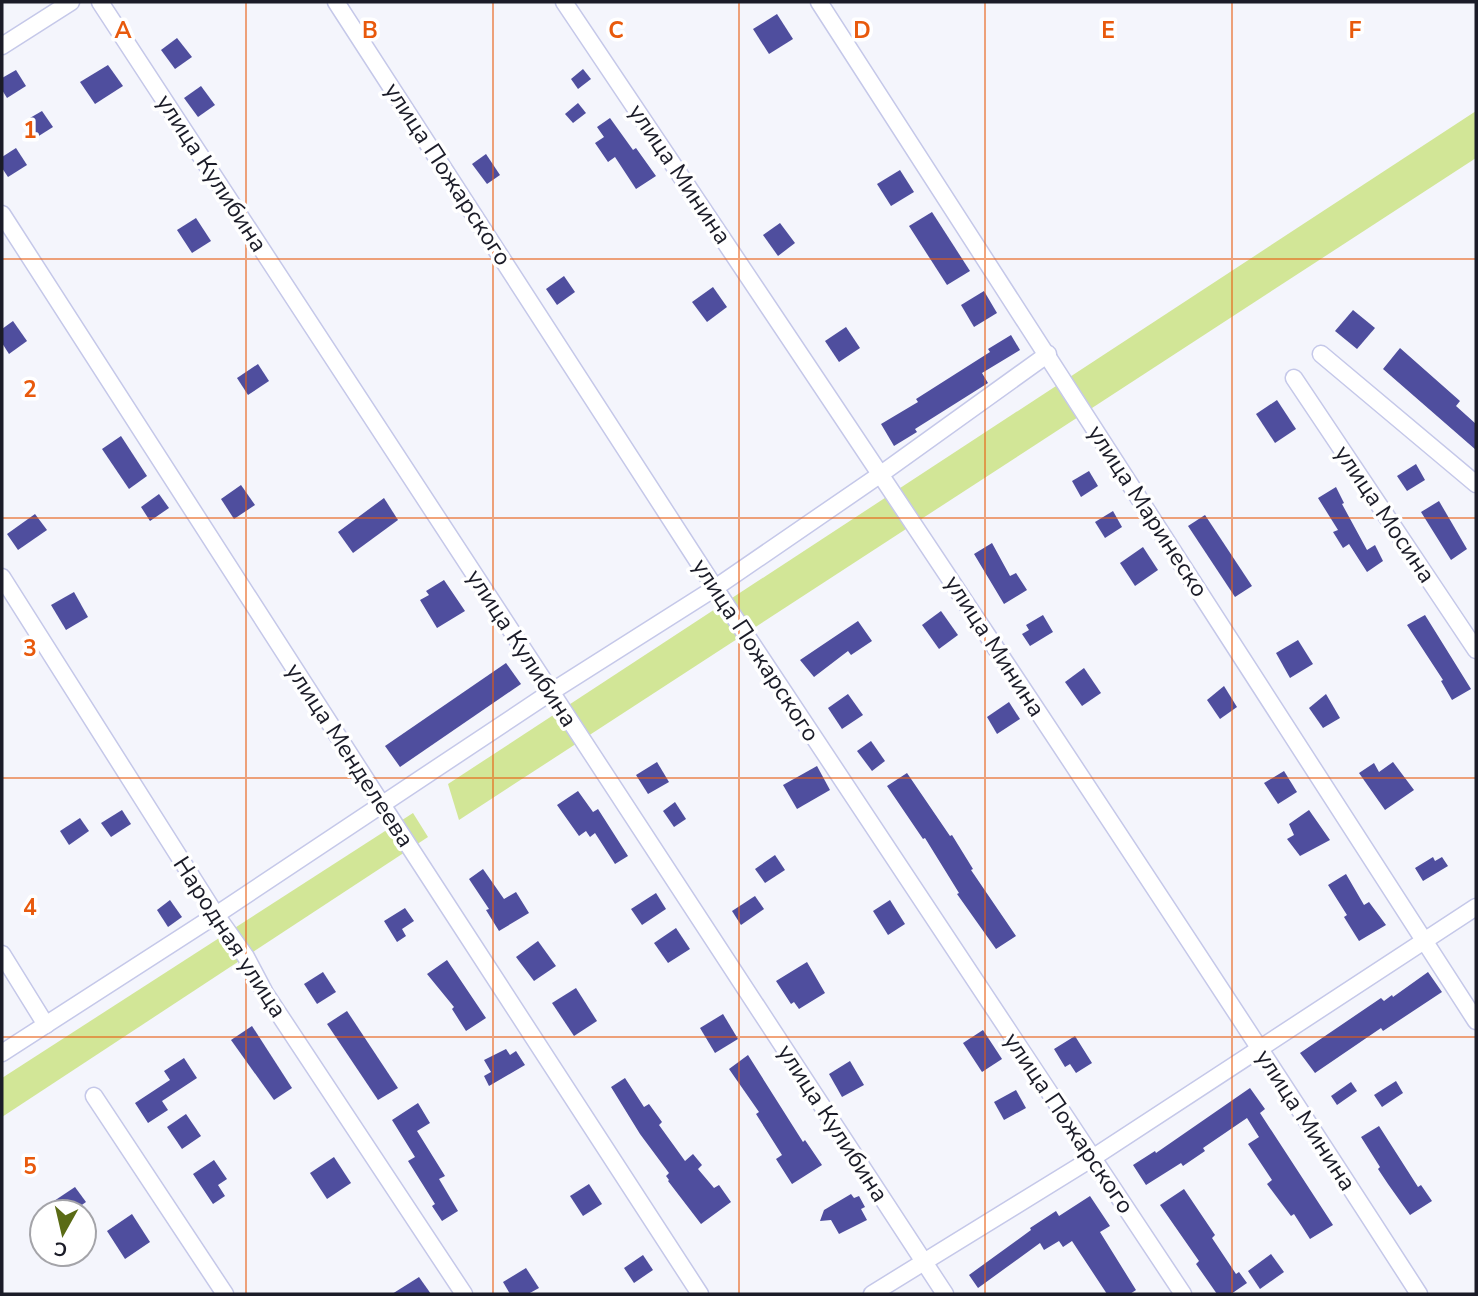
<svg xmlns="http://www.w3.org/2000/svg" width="1478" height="1296" font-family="'Nunito Sans',sans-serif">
<rect width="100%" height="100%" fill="#f4f5fc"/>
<g fill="#d2e697">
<path d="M1476 111V158L459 820 448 784Z"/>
<path d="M413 813 428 837 2 1117V1078Z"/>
</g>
<g fill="#4f4e9e">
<path d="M777 14 793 39 769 54 753 29Z"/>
<path d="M177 38 192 57 175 69 161 50Z"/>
<path d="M108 65 123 86 95 104 80 82Z"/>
<path d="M583 69 591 79 578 89 571 79Z"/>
<path d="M16 70 26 86 7 98 2 90V78Z"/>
<path d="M201 86 215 105 198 117 184 98Z"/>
<path d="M578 103 586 113 573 123 565 114Z"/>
<path d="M42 111 53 127 34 139 23 122Z"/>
<path d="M610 118 633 150 636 148 656 176 636 189 615 157 608 162 595 143 604 137 597 127Z"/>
<path d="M16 148 27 165 8 177 2 168V157Z"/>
<path d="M486 154 500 175 487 184 472 164Z"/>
<path d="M900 170 914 192 891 206 877 184Z"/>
<path d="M932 212 970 271 947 285 909 226Z"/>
<path d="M196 218 211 241 192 253 177 230Z"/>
<path d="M780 223 795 243 778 256 763 235Z"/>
<path d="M564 276 575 292 557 305 546 289Z"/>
<path d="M713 287 727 307 707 322 692 302Z"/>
<path d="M984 291 997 313 974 327 961 305Z"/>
<path d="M1353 310 1375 328 1357 349 1335 331Z"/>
<path d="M13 321 27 341 9 354 2 343V329Z"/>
<path d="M846 327 860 348 839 362 825 341Z"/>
<path d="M1011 335 1020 350 982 373 988 383 915 429 917 432 894 446 881 424 918 402 916 399 990 352 988 349Z"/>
<path d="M1400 348 1460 401 1456 406 1476 424V450L1383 369Z"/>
<path d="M258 364 269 381 248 395 237 378Z"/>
<path d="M1277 400 1296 429 1275 443 1256 414Z"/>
<path d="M121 436 147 476 129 489 102 449Z"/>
<path d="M1416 464 1425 480 1407 491 1397 476Z"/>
<path d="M1089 471 1098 486 1081 497 1072 481Z"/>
<path d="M241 485 255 505 234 519 221 499Z"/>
<path d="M1336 487 1344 503 1342 504 1367 550 1375 545 1383 561 1367 572 1349 544 1343 548 1333 532 1338 530 1318 498Z"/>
<path d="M159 494 169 508 150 521 141 507Z"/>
<path d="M384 498 398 520 353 553 338 532Z"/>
<path d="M1439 501 1467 549 1451 560 1421 512Z"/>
<path d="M1113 511 1122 527 1105 538 1095 522Z"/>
<path d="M35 514 47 530 18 550 7 534Z"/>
<path d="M1205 515 1252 586 1235 597 1188 526Z"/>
<path d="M992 543 1010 576 1016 573 1027 590 1004 604 974 554Z"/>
<path d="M1143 547 1158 570 1135 586 1120 563Z"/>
<path d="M444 580 465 611 437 628 420 600 429 595 426 591Z"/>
<path d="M74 592 88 617 66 630 51 605Z"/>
<path d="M941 611 958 635 939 649 922 625Z"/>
<path d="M1043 615 1053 632 1030 646 1022 634 1029 630 1026 625Z"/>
<path d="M1425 615 1471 689 1452 700 1441 681 1443 680 1407 625Z"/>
<path d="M858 621 872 641 851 655 848 651 814 677 800 660Z"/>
<path d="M1298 640 1313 664 1290 678 1276 653Z"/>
<path d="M506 663 521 684 400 767 385 746Z"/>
<path d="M1084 668 1101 693 1082 706 1065 682Z"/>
<path d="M1224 686 1237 707 1220 719 1207 700Z"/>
<path d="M848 694 863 715 842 729 828 708Z"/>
<path d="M1326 694 1340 718 1323 728 1309 708Z"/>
<path d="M1009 702 1020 719 997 734 987 717Z"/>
<path d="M871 741 885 761 872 771 857 751Z"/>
<path d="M657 762 669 782 648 794 636 775Z"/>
<path d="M1393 762 1414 790 1385 810 1359 773 1374 763 1379 772Z"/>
<path d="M817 766 830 790 797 809 783 785Z"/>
<path d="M1284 771 1297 792 1278 804 1264 783Z"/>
<path d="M907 773 950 836 952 835 973 869 971 870 1016 936 996 949 957 894 959 893 925 838 923 839 887 786Z"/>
<path d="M578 791 593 812 598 809 628 856 615 864 595 833 590 837 586 831 579 836 557 805Z"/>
<path d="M675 802 686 819 674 827 663 811Z"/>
<path d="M122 810 131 824 111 837 101 823Z"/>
<path d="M1309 810 1330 840 1300 856 1287 839 1294 835 1289 824Z"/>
<path d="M80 818 89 831 69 845 60 831Z"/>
<path d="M775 855 785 870 765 883 755 869Z"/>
<path d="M1433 857 1435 861 1442 857 1448 866 1423 881 1415 868Z"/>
<path d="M483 869 504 899 516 892 529 913 499 931 486 910 489 909 469 879Z"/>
<path d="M1346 874 1364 905 1369 902 1386 925 1359 941 1344 917 1347 915 1328 885Z"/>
<path d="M656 893 666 909 642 925 631 909Z"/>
<path d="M755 896 764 909 741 925 732 911Z"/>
<path d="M170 900 182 917 168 927 157 910Z"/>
<path d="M890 900 905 924 888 935 873 911Z"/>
<path d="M405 908 414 921 402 929 406 936 397 942 384 921Z"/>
<path d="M676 928 690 949 668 963 654 943Z"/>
<path d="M538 941 556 966 534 981 516 957Z"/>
<path d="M447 960 486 1018 466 1031 452 1009 454 1007 427 974Z"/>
<path d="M807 962 825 993 799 1009 794 1002 791 1004 776 981Z"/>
<path d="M323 972 336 992 317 1004 304 984Z"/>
<path d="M1428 972 1442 992 1383 1031 1381 1028 1315 1073 1300 1053 1381 998 1384 1001 1392 995 1393 997Z"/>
<path d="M576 988 597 1021 574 1036 552 1003Z"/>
<path d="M347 1011 398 1088 378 1100 327 1024Z"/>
<path d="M723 1014 738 1039 715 1053 700 1028Z"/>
<path d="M252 1026 292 1088 274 1100 231 1040Z"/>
<path d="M983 1030 1002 1059 982 1072 963 1043Z"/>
<path d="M1075 1036 1092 1063 1076 1073 1070 1064 1065 1067 1054 1049Z"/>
<path d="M506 1049 510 1055 516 1051 525 1065 489 1086 484 1076 491 1072 484 1060Z"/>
<path d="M748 1055 803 1142 805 1140 822 1165 792 1184 776 1159 782 1155 756 1114 759 1112 729 1069Z"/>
<path d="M184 1058 197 1078 162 1101 168 1110 148 1123 135 1103 170 1080 164 1071Z"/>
<path d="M850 1061 864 1085 842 1097 829 1074Z"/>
<path d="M625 1078 644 1107 649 1104 662 1122 659 1125 685 1161 693 1154 702 1165 698 1169 714 1188 719 1185 731 1202 701 1224 668 1181 669 1180 666 1176 669 1173 640 1134 611 1087Z"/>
<path d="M1396 1081 1403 1093 1382 1107 1374 1095Z"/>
<path d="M1351 1082 1357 1091 1337 1105 1331 1096Z"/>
<path d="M1250 1088 1265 1109 1260 1113 1333 1225 1310 1239 1294 1214 1291 1216 1267 1184 1272 1180 1248 1144 1259 1137 1247 1118 1203 1148 1205 1151 1183 1166 1181 1163 1146 1185 1133 1165 1155 1151 1156 1153Z"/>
<path d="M1016 1090 1026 1108 1004 1120 994 1102Z"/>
<path d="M418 1103 430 1123 417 1131 445 1176 439 1179 458 1211 442 1221 432 1206 435 1204 408 1161 415 1157 392 1120Z"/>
<path d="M186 1114 201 1136 182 1149 167 1127Z"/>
<path d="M1379 1126 1418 1187 1421 1185 1432 1201 1410 1215 1388 1184 1378 1169 1380 1167 1361 1137Z"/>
<path d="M334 1157 351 1183 327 1199 310 1173Z"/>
<path d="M214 1160 227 1179 218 1185 225 1196 213 1204 193 1174Z"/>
<path d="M589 1184 602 1204 583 1216 570 1196Z"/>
<path d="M75 1187 86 1202 72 1212H61L54 1201Z"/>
<path d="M1184 1189 1215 1235 1212 1238 1236 1274 1239 1272 1247 1283 1231 1294H1217L1196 1264 1199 1261 1160 1205Z"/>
<path d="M851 1194 854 1198 859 1196 865 1207 861 1209 867 1220 839 1234 831 1220 820 1221 824 1210Z"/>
<path d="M1090 1196 1110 1226 1100 1232 1136 1290 1130 1294H1107L1072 1241 1063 1247 1059 1241 1044 1250 1040 1243 978 1288 969 1275 1031 1230 1030 1228 1056 1211 1059 1216Z"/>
<path d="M132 1214 150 1242 125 1259 107 1231Z"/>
<path d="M1271 1254 1284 1272 1260 1289 1248 1271Z"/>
<path d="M643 1255 653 1270 634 1283 624 1268Z"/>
<path d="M526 1268 539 1288 528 1294H510L503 1282Z"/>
<path d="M419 1277 431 1294H392Z"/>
</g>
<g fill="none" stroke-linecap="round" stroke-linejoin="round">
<g stroke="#c5c8e9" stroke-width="19">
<g id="minor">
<path d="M100 2 945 1294"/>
<path d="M336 2 715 588 1183 1294"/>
<path d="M564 2C852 431 1139 860 1419 1294"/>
<path d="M819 2 1476 1021"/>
<path d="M2 46 71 2"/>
<path d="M2 214 381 803 700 1294"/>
<path d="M1321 354 1476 484"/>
<path d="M1294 378 1476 650"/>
<path d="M2 577 216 915 246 957 265 993 464 1294"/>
<path d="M2 954 46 1025"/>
<path d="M2 1053 216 915 551 692 715 588 881 474 1048 354"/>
<path d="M94 1096 225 1294"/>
<path d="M872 1294 1091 1159 1476 907"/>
</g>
</g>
<use href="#minor" stroke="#fff" stroke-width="16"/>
</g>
<path fill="none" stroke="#e8590c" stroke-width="2" stroke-opacity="0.55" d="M246 2V1294M493 2V1294M739 2V1294M985 2V1294M1232 2V1294M2 259H1476M2 518H1476M2 778H1476M2 1037H1476"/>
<g text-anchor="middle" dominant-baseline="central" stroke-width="7" stroke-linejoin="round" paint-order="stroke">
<g font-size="24" fill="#1b1c28" stroke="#fff">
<text transform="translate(212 173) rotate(57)">улица Кулибина</text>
<text transform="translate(448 174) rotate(57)">улица Пожарского</text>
<text transform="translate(680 174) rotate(56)">улица Минина</text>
<text transform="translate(1148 511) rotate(57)">улица Маринеско</text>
<text transform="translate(1385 514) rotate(56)">улица Мосина</text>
<text transform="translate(995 646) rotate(57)">улица Минина</text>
<text transform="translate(522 648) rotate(57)">улица Кулибина</text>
<text transform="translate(756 650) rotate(57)">улица Пожарского</text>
<text transform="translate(350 755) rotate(57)">улица Менделеева</text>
<text transform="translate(230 937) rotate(57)">Народная улица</text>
<text transform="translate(1306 1120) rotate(57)">улица Минина</text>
<text transform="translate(833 1123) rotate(57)">улица Кулибина</text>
<text transform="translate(1069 1123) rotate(56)">улица Пожарского</text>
</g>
</g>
<g font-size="23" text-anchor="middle" font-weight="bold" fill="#e8590c" stroke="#fff" stroke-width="7" stroke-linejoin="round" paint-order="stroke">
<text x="123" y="38">A</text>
<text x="370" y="38">B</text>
<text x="616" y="38">C</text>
<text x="862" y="38">D</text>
<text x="1108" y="38">E</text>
<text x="1355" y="38">F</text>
<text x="30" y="138">1</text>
<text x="30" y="397">2</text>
<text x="30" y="656">3</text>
<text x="30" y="915">4</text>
<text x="30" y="1174">5</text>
</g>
<rect width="1478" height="1296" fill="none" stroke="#1b1c28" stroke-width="7"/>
<g transform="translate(63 1233) rotate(188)"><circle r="33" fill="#ffffff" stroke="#a4a4a9" stroke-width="2"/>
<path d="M0-5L12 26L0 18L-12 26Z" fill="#5a6b15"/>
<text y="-10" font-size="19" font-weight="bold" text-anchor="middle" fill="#1b1c28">С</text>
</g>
</svg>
